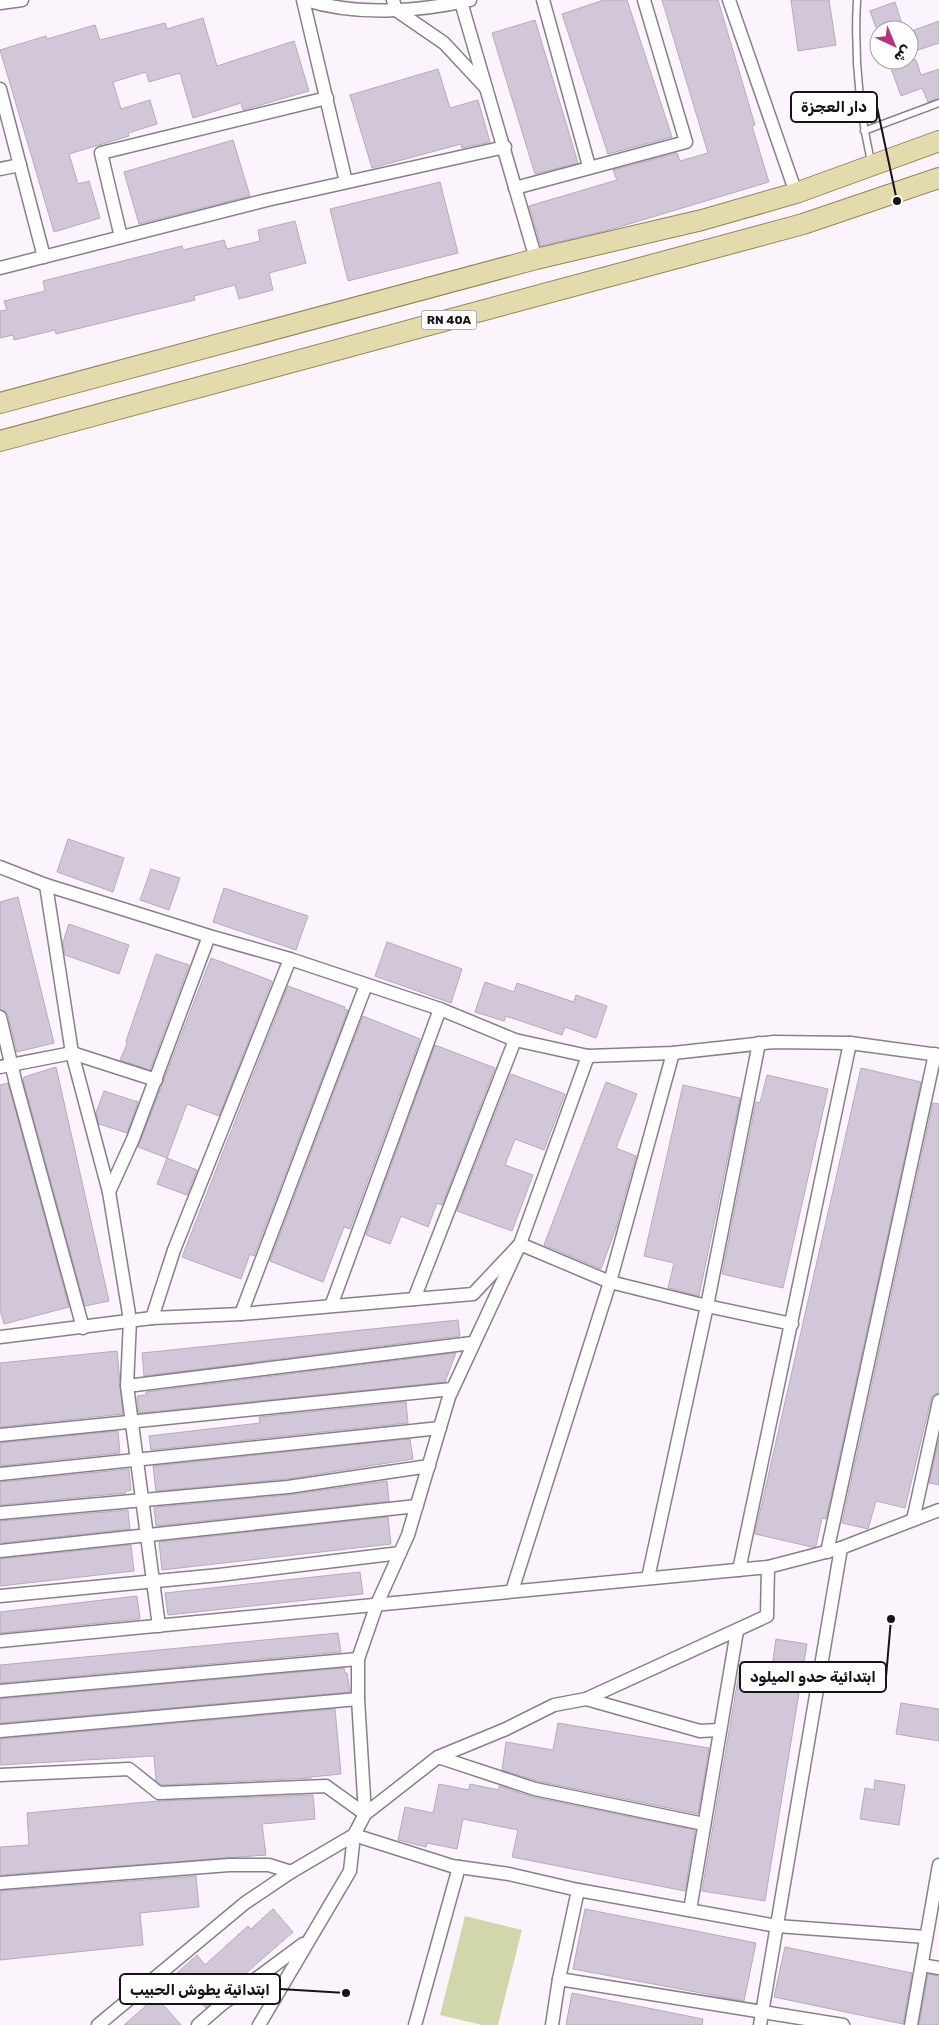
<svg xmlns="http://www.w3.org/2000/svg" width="939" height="2025" font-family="Rubik,Cairo,sans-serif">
<rect width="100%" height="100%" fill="#fcf4fd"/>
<path fill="#d1d7aa" d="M465 1916 522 1930 498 2025H482L440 2015Z"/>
<g fill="#d2c7d8" stroke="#b5abbb">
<path d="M604 0H627L672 137 608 154 562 14Z"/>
<path d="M662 0H718L755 125 752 126 769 182 609 230 541 246 529 206 617 180 613 170 677 153 680 161 708 153Z"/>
<path d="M791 0H829L836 45 798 51Z"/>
<path d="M895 2 904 30H877L870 11Z"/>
<path d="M203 18 217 66 294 41 309 91 243 110 241 103 193 118 180 73 149 82 146 72 113 82 121 109 150 100 157 124 128 133 129 136 69 154 78 184 89 181 100 218 54 232 0 50 46 36 47 39 95 25 100 40 165 23 167 29Z"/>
<path d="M535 20 578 163 535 174 492 33Z"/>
<path d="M939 21V43L909 53V32Z"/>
<path d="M888 60H916L921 75 939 69V98L928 102 922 88 901 96Z"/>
<path d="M438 69 450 108 478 100 490 142 462 148 461 144 372 168 350 95Z"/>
<path d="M233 140 250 196 139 224 124 172Z"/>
<path d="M440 182 458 253 348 281 330 209Z"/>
<path d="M295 221 306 263 269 273 273 290 239 299 235 285 194 296 195 300 56 334 55 330 14 340 13 335 0 338V311L7 310 4 301 45 291 43 281 182 246 183 250 224 240 227 249 260 241 258 230Z"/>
<path d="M68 839 124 858 113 892 57 872Z"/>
<path d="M151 869 180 878 169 910 140 900Z"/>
<path d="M224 888 308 916 296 950 213 922Z"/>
<path d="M18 897 54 1043 17 1052 8 1015 0 1009V902Z"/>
<path d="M69 924 129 945 119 974 65 955 63 942Z"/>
<path d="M387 942 462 969 451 1003 375 976Z"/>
<path d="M156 954 189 965 150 1070 120 1060 127 1044 126 1041Z"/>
<path d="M211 958 272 981 219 1116 187 1104 167 1158 138 1147Z"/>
<path d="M485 982 514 992 517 983 574 1002 576 995 607 1006 596 1038 565 1027 562 1035 506 1016 504 1021 475 1012Z"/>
<path d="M288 986 345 1007 344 1009 348 1010 254 1256 250 1254 241 1279 182 1257Z"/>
<path d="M363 1016 420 1039 350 1229 344 1227 323 1282 270 1261Z"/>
<path d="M435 1045 495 1068 442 1205 437 1203 428 1227 401 1216 390 1244 366 1235Z"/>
<path d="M56 1067 109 1301 85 1306 23 1080 24 1077Z"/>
<path d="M861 1068 921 1082 826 1519 822 1518 816 1546 812 1547 755 1534Z"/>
<path d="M511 1074 565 1094 544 1150 515 1139 505 1165 533 1175 512 1231 457 1211Z"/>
<path d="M767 1075 828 1089 783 1288 722 1274 756 1102 760 1103Z"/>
<path d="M606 1082 637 1094 616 1148 636 1156 616 1228 601 1269 544 1245Z"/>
<path d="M8 1083 69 1307 4 1324 0 1310V1085Z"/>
<path d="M683 1085 740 1098 699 1296 668 1288 674 1263 644 1256Z"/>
<path d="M104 1091 138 1102 127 1133 99 1124 96 1113Z"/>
<path d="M933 1103 939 1104V1393L933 1395 931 1399 905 1508 876 1501 868 1529 842 1523Z"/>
<path d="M167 1158 197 1170 187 1195 157 1184Z"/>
<path d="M458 1320 460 1336 144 1376 142 1353Z"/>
<path d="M117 1351 123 1414 0 1427V1363Z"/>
<path d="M456 1353 445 1382 139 1413 137 1396 146 1395V1392Z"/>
<path d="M406 1402 408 1423 151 1450 149 1436 260 1423 259 1417Z"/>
<path d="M118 1431 120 1453 0 1466V1443Z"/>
<path d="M410 1439 413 1459 287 1479 156 1491 153 1466Z"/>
<path d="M939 1439V1485L929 1483Z"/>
<path d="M129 1469 131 1490 126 1491V1493L0 1505V1482Z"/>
<path d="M387 1481 389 1501 156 1526 154 1508 158 1507 289 1495Z"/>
<path d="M128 1510 130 1529 0 1543V1521Z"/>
<path d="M388 1517 391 1544 162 1570 159 1542Z"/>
<path d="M131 1545 134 1571 0 1586V1559Z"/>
<path d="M360 1572 363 1594 168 1615 165 1593Z"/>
<path d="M137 1596 140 1619 0 1633V1612Z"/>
<path d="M338 1633 341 1652 0 1683V1665Z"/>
<path d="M776 1639 807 1644 765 1901 702 1891 741 1661 772 1666Z"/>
<path d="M344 1668 345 1673H347L350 1692 0 1723V1699Z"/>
<path d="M901 1703 939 1709V1741L896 1734Z"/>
<path d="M335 1709 341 1774 311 1777V1778L162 1785 156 1781 154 1756 0 1765V1739Z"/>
<path d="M558 1723 709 1748 698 1814 537 1781 502 1770 506 1742 553 1750Z"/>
<path d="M875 1780 905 1785 899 1825 860 1819 865 1788 874 1790Z"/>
<path d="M439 1784 469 1790 470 1784 499 1790V1786L533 1797 695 1830 685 1891 512 1857 518 1830 463 1819 457 1849 427 1843 426 1847 398 1840 405 1807 433 1813Z"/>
<path d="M313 1795 315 1819 262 1824 266 1855 0 1875V1847L29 1845 27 1813 158 1801Z"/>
<path d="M196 1876 199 1907 140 1913 143 1945 0 1960V1891Z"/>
<path d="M273 1909 293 1932 206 2008 176 1974 197 1955 205 1965 248 1926 251 1929Z"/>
<path d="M585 1909 756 1943 744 2001 573 1969Z"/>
<path d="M785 1947 912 1973 903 2024 774 1997Z"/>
<path d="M928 1974 939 1976V2025H919Z"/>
<path d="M572 1993 703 2019 702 2025H566Z"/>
<path d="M156 1997 181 2025H124Z"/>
</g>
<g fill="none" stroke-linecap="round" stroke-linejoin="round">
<g stroke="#8a7e8c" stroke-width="9">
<g id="lane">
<path d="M857 0C854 55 859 109 871 162"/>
<path d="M864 131 939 103"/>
</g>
</g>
<g stroke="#8a7e8c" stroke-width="15">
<g id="street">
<path d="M303 0 346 182"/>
<path d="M306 0C357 16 418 12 470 0"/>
<path d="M393 0 396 10 444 43 486 88"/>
<path d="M543 0 589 166"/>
<path d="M729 0 796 193"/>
<path d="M461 2 536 259"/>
<path d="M0 3 22 0"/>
<path d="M0 89 44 257"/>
<path d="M0 169 20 165"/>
<path d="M515 188 686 142 644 0"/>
<path d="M121 237 101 153 327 98"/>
<path d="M0 268 267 200 505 147"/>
<path d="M0 867 46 885 209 936 290 959 440 1009 515 1040 588 1056 520 1244 449 1397 408 1535 377 1604 358 1659V1699L365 1814 326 1786 159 1793 129 1769 0 1775"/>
<path d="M46 885 72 1053 109 1192 130 1320 127 1386 159 1626"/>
<path d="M0 1017 16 1084 83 1328"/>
<path d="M588 1056 673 1053 774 1042 850 1043 939 1055"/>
<path d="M0 1067 72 1053 156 1080"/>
<path d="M109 1192 133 1139 209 936"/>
<path d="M414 1299 515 1040"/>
<path d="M331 1306 440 1009"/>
<path d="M241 1314 366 985"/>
<path d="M152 1318 174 1250 290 959"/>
<path d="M0 1337 152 1318 241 1314 473 1294 520 1244 610 1282 707 1306 792 1324"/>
<path d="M127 1386 472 1343"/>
<path d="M0 1435 452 1389"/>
<path d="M0 1474 440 1428"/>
<path d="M0 1513 288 1487 429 1466"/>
<path d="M913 1520 939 1401"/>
<path d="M0 1551 417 1506"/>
<path d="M827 1552 935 1054"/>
<path d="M739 1570 850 1043"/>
<path d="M648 1578 707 1306 759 1043"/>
<path d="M512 1591 610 1282 673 1053"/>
<path d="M0 1596 219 1575 400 1553"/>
<path d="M0 1641 768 1567 841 1548 939 1510"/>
<path d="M0 1691 358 1659"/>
<path d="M586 1699 700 1731 719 1730"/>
<path d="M0 1731 358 1699"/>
<path d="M438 1757 535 1789 704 1824"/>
<path d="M0 1883 229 1865H269L291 1872"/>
<path d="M690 1910 737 1631"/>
<path d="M922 1965 939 1968"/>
<path d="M559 1979 843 2025"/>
<path d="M98 2025 245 1903 291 1872 354 1835 365 1814 438 1757 506 1729 554 1705 586 1699 767 1616 768 1567"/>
<path d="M198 2025 221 2005 303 1944"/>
<path d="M259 2025 350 1871 354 1835 452 1866 509 1874 578 1890"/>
<path d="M415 2025 459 1867"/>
<path d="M552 2025 559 1979 578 1890 777 1926 926 1937"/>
<path d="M760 2025 841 1548"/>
<path d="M911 2025 939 1865"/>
</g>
</g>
<g stroke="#918555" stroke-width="22">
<g id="primary">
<path d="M0 403 536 259 702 220 796 193 939 141"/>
<path d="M0 441 803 224 939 178"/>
</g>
</g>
<use href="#lane" stroke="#fff" stroke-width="6"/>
<use href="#street" stroke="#fff" stroke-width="12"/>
<use href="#primary" stroke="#e4dbad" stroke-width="20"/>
</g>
<g text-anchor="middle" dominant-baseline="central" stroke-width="4" stroke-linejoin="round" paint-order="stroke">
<rect fill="#fff" stroke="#5d595d" stroke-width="1" x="421.5" y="310.5" width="55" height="19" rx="4"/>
<g font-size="12" font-weight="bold" fill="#171217">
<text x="449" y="320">RN 40A</text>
</g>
</g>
<path fill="none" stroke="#171217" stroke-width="2" d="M897 201L877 107M891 1619L886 1677M346 1993L280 1989"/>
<g fill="#171217" stroke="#fff" stroke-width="2">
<circle cx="897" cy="201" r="5"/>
<circle cx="891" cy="1619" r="5"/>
<circle cx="346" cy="1993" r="5"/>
</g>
<g fill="#fff" stroke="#171217" stroke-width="2">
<rect x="791" y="92" width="86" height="30" rx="5"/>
<rect x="740" y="1662" width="146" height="30" rx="5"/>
<rect x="120" y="1974" width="160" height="30" rx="5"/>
</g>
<g font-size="15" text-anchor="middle" font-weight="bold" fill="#171217">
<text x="834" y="112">دار العجزة</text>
<text x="813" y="1682">ابتدائية حدو الميلود</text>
<text x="200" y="1995">ابتدائية يطوش الحبيب</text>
</g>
<g transform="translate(894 45) rotate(136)"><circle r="24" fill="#ffffff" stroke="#a2a0a2"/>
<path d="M0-4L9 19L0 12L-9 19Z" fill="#b73276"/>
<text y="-8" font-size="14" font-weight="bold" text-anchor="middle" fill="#171217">ش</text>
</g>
</svg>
